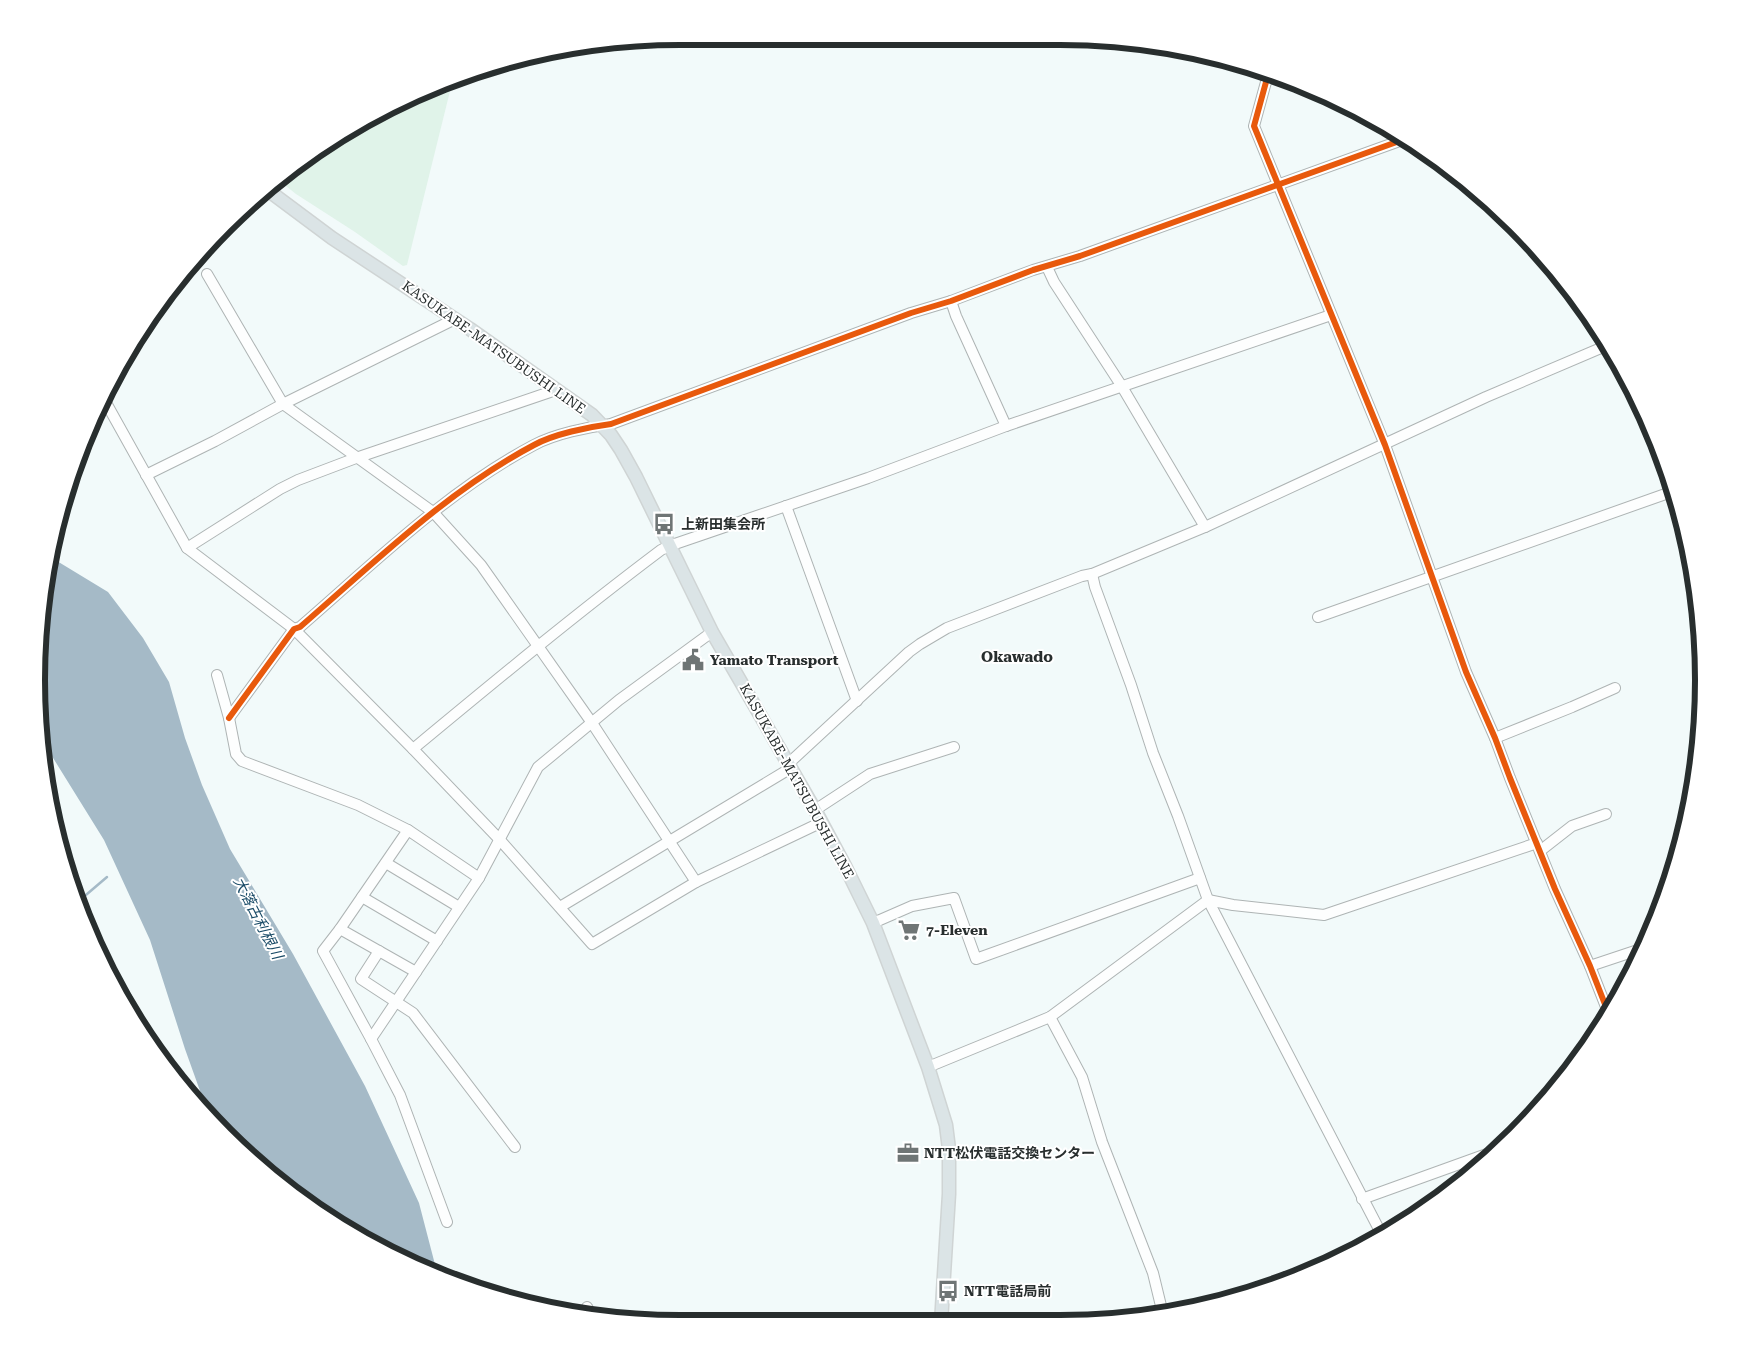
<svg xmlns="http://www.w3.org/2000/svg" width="1740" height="1360" font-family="'Roboto Serif','Noto Sans JP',serif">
<rect width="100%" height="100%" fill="#f2fafa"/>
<path fill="#e0f3e9" d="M452 83 407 265 403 266 355 232 296 194 281 182 358 123Z"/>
<path fill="#a5bac7" d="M52 558 108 592 143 638 169 682 185 738 202 785 230 849 293 954 365 1086 419 1203 438 1276 322 1215 209 1116 185 1049 150 940 104 840 45 745 36 680Z"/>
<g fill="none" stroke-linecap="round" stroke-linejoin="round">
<path stroke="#a5bac7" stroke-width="2.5" d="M80 900 107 877"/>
<g stroke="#aeb4b4" stroke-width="12">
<g id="minor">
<path d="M1269 71 1254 126 1385 445 1466 672 1495 738 1510 778 1555 889 1590 966 1608 1012"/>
<path d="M1047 267 1054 282 1121 385 1205 527"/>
<path d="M207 274 283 404 433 512 481 565 592 723 696 882"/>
<path d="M951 301 956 316 1006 426"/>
<path d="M105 401 187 548 294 629 413 749 500 840 592 944 696 882 822 822"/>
<path d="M146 475 215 441 283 404 455 319"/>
<path d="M786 506 857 701"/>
<path d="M187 548 280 489 298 480 356 458 550 392 555 388"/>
<path d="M1092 574 1095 587 1131 685 1153 753 1178 816 1208 900 1383 1237"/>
<path d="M1318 617 1674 491"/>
<path d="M217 675 229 718 236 754 242 761 358 805 408 830 479 878"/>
<path d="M229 718 294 629 300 627C375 562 447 491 534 445 554 434 588 427 611 424L911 313 951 301 1033 270 1080 256 1405 139"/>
<path d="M1495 738 1572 707 1615 688"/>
<path d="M413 749C495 681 576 614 661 550L669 546 868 478 1006 426 1331 315"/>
<path d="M788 764 909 652 920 644 947 628 1082 576 1092 574 1205 527 1486 397 1608 345"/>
<path d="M815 810 870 774 954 747"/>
<path d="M408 830 340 929 323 951 371 1039 400 1095 447 1222"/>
<path d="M1540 851 1572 826 1606 814"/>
<path d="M386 863 459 907"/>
<path d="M362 897 437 941"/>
<path d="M560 907 791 768"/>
<path d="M873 923 912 906 954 898 976 959 1200 878"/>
<path d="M340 929 416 972"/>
<path d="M379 951 361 979 413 1013 515 1147"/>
<path d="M1590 966 1644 948"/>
<path d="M112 976 126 997 140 1027"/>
<path d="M1050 1017 1082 1077 1102 1142 1153 1273 1162 1310"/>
<path d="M371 1039 479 878 538 767 619 700 712 632"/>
<path d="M928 1067 1050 1017 1208 900 1233 905 1324 915 1537 843"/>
<path d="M1362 1199 1498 1150"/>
<path d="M587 1307 591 1315"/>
</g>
</g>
<g stroke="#cfd4d4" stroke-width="15">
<path id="major" d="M269 191 332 238 470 329 592 415 611 435 621 450 636 477 712 632 815 810 845 866 873 923 928 1067 946 1125 949 1149V1194L941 1323"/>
</g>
<use href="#minor" stroke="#fdfefe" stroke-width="10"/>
<use href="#major" stroke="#dbe4e6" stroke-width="12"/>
<g stroke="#fff" stroke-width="9">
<g id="cycleway">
<path d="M1269 71 1254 126 1385 445 1466 672 1495 738 1510 778 1555 889 1590 966 1608 1012"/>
<path d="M229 718 294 629 300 627C375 562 447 491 534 445 554 434 588 427 611 424L911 313 951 301 1033 270 1080 256 1405 139"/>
</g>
</g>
<use href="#cycleway" stroke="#e8590c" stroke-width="6"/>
</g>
<defs>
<g id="bus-bare" transform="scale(1.725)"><path d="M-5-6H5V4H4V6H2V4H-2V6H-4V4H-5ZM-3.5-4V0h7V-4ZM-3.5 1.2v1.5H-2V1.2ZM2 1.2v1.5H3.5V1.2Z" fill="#6f7575" stroke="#fff" stroke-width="2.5" paint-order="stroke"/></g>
<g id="civic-bare" transform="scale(1.725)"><path d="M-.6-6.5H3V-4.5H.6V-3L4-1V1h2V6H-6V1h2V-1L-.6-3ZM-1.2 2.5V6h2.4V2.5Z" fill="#6f7575" stroke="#fff" stroke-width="2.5" paint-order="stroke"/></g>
<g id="supermarket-bare" transform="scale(1.725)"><path d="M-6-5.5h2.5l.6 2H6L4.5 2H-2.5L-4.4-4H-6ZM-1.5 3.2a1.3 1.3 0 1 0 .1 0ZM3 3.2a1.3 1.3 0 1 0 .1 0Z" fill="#6f7575" stroke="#fff" stroke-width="2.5" paint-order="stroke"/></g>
<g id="office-bare" transform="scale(1.725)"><path d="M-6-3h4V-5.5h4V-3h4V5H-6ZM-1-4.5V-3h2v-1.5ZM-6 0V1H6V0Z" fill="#6f7575" stroke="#fff" stroke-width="2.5" paint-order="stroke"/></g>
</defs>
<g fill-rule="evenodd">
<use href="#bus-bare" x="664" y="524"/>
<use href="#civic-bare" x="693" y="660"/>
<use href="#supermarket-bare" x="909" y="930"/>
<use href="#office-bare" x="908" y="1153"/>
<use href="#bus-bare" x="948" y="1291"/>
</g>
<g text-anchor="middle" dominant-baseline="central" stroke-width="4" stroke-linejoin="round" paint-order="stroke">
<g font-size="14" fill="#282e2e" stroke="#fff">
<text transform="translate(494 347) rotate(35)">KASUKABE-MATSUBUSHI LINE</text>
<text transform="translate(797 781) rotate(61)">KASUKABE-MATSUBUSHI LINE</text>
</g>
<g font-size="14" font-weight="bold" fill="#282e2e" stroke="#fff" text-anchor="start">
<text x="681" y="524">上新田集会所</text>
<text x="710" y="660">Yamato Transport</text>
<text x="926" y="930">7-Eleven</text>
<text x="924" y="1153">NTT松伏電話交換センター</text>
<text x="964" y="1291">NTT電話局前</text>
</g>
<g font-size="15" font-weight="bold" fill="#282e2e" stroke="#fff">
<text x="1017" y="657">Okawado</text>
</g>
<g font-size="15" font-style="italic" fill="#1a4b67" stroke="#fff">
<text transform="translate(258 918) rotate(63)">大落古利根川</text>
</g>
</g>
<path d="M0 0H1740V1360H0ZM680 45H1060A635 635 0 0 1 1695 680V680A635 635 0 0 1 1060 1315H680A635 635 0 0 1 45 680V680A635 635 0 0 1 680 45Z" fill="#fff" fill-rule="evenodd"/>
<path fill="none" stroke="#282e2e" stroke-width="6" d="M680 45H1060A635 635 0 0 1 1695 680V680A635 635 0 0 1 1060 1315H680A635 635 0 0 1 45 680V680A635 635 0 0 1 680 45Z"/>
</svg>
